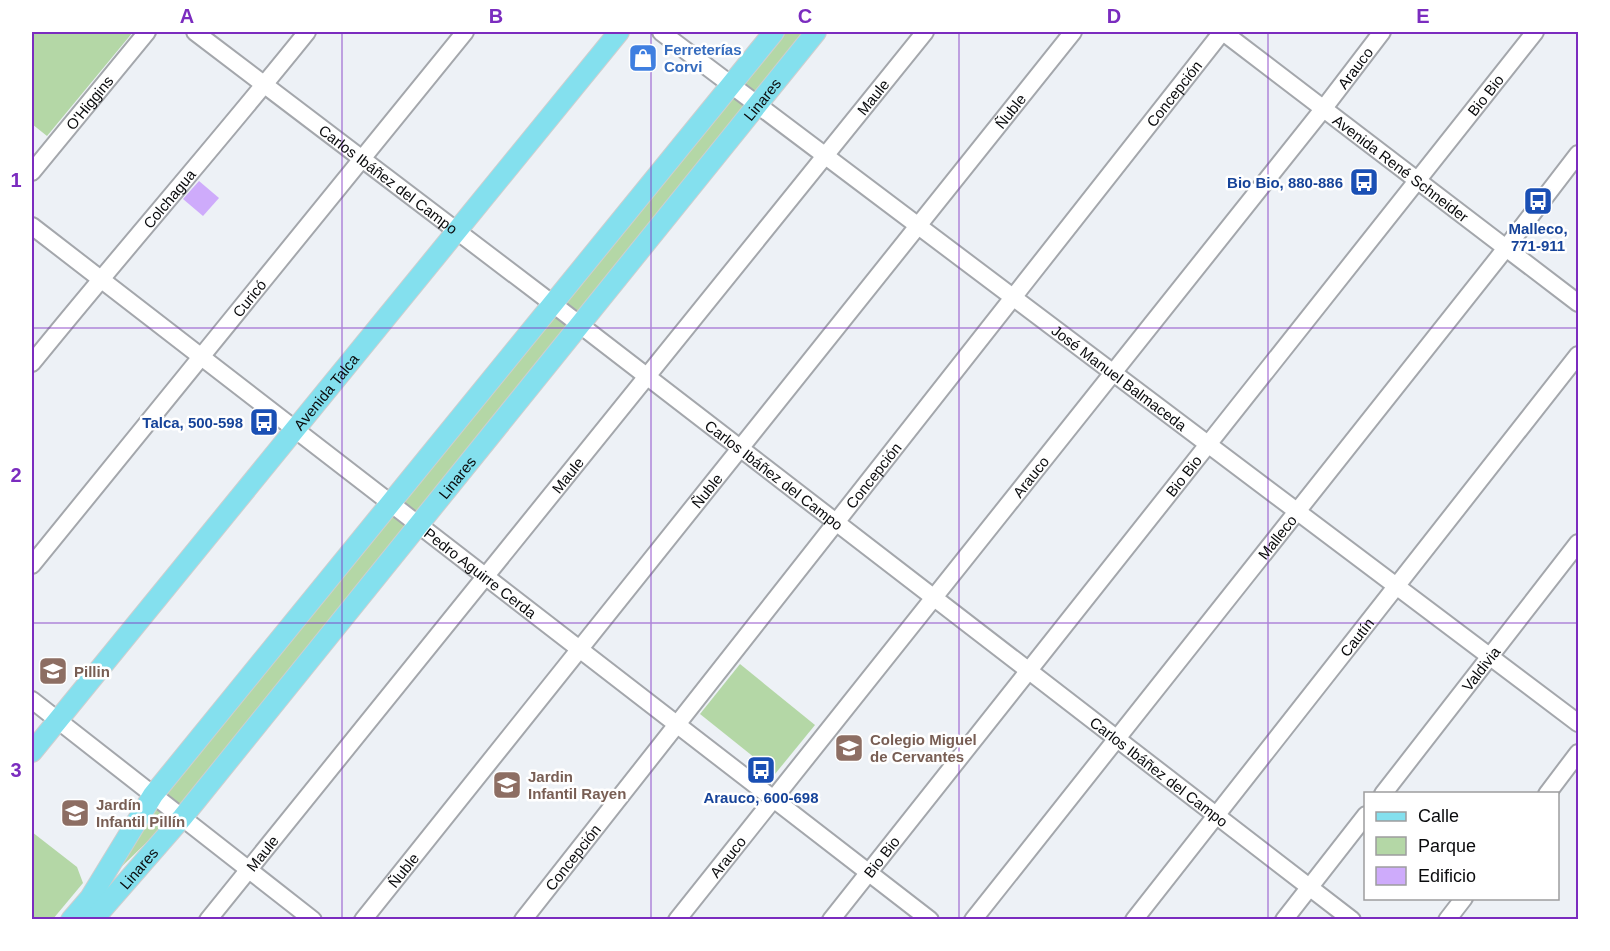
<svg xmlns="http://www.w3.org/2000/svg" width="1610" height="951" font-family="Helvetica,sans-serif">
<rect width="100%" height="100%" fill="#edf1f6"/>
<g fill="#b4d7a6">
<path d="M32 32H133L47 136 32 124Z"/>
<path d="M782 32H807L182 808 112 876 165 795Z"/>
<path d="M740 664 815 725 775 774 700 714Z"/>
<path d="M32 832 77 867 83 883 53 919H32Z"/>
</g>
<path fill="#ceabfb" d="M199 181 219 198 203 216 183 199Z"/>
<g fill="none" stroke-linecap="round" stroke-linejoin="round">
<g stroke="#a4a7ac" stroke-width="20">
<g id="minor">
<path id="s1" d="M195 32 553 304 1352 920"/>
<path id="s2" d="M661 32 1578 723"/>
<path id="s3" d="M1223 32 1578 303"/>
<path id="s4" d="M32 172 147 32"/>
<path id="s5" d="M32 226 930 920"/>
<path id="s6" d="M32 363C122 252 217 144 307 32"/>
<path id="s7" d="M32 565 465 32"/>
<path d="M32 700 313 920"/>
<path id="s8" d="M1383 794 1578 543"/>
<path d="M1547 794 1578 753"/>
<path id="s9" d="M208 920 925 32"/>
<path id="s10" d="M363 920 1073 32"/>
<path id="s11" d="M523 920 1222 32"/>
<path id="s12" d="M677 920 1324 108 1382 32"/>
<path id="s13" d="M831 920 1535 32"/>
<path id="s14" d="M973 920 1506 248 1578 154"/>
<path id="s15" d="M1134 920 1578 355"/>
<path d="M1284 920 1366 815"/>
<path d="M1447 920 1464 898"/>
</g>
</g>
<g stroke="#cececf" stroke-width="22">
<g id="major">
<path id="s16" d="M32 752 619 32"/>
<path d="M71 920 90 898 153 795 774 32"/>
<path id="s17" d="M93 920 182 818 816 32"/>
</g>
</g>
<use href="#minor" stroke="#fff" stroke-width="16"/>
<use href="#major" stroke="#84e0ee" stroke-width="20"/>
</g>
<path fill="none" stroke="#7b2cbf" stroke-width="1.5" stroke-opacity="0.55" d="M342 32V920M651 32V920M959 32V920M1268 32V920M32 328H1578M32 623H1578"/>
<defs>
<g id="shop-square" transform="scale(1.5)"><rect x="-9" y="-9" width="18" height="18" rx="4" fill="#3f7fe0" stroke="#fff"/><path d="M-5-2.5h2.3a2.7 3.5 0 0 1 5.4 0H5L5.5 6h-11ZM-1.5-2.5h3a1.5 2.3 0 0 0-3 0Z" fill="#fff"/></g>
<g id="bus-square" transform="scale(1.5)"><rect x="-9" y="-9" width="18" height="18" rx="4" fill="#1a4fb4" stroke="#fff"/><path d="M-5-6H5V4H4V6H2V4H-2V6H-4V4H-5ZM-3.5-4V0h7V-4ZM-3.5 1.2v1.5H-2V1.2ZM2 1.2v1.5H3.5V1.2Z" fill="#fff"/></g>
<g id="school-square" transform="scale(1.5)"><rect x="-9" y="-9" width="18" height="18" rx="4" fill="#8d6e63" stroke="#fff"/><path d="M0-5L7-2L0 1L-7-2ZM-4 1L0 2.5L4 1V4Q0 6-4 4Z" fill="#fff"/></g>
</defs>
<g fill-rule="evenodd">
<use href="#shop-square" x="643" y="58"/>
<use href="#bus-square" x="1364" y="182"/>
<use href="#bus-square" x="1538" y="201"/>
<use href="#bus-square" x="264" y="422"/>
<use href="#school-square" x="53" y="671"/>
<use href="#school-square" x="849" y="748"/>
<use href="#bus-square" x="761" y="770"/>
<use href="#school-square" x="507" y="785"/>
<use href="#school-square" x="75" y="813"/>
</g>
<g text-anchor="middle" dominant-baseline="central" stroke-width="5" stroke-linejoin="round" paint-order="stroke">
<g font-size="15" font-weight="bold" fill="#366cbe" stroke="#fff" text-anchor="start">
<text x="664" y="49">Ferreterías<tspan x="664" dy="17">Corvi</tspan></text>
</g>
<g font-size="15" fill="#0a0b0d" stroke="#fff">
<text stroke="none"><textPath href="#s12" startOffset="1089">Arauco</textPath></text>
<text stroke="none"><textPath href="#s11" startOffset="1052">Concepción</textPath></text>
<text stroke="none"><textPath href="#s13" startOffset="1053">Bio Bio</textPath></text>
<text stroke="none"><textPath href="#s9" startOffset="1058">Maule</textPath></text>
<text stroke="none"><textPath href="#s17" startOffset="1059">Linares</textPath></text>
<text stroke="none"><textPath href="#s4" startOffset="90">O'Higgins</textPath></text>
<text stroke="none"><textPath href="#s10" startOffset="1036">Ñuble</textPath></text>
<text stroke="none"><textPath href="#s3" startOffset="224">Avenida René Schneider</textPath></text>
<text stroke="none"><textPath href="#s1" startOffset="243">Carlos Ibáñez del Campo</textPath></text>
<text stroke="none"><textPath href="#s6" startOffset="214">Colchagua</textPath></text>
<text stroke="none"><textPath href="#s7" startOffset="344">Curicó</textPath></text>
<text stroke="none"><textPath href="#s2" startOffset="574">José Manuel Balmaceda</textPath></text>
<text stroke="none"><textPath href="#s16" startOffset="465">Avenida Talca</textPath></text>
<text stroke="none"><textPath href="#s1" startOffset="729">Carlos Ibáñez del Campo</textPath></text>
<text stroke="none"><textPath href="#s11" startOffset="566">Concepción</textPath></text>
<text stroke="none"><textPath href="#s13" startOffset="567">Bio Bio</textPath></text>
<text stroke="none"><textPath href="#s9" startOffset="572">Maule</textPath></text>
<text stroke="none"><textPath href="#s12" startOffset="567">Arauco</textPath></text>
<text stroke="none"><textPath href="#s17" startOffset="573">Linares</textPath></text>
<text stroke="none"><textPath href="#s10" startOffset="550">Ñuble</textPath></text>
<text stroke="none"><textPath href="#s14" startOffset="489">Malleco</textPath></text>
<text stroke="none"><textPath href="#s5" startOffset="567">Pedro Aguirre Cerda</textPath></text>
<text stroke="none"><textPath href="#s15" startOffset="360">Cautín</textPath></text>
<text stroke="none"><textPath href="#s8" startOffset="159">Valdivia</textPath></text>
<text stroke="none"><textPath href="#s1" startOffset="1215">Carlos Ibáñez del Campo</textPath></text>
<text stroke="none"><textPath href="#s9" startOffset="86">Maule</textPath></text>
<text stroke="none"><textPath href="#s12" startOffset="81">Arauco</textPath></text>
<text stroke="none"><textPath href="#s13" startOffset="81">Bio Bio</textPath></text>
<text stroke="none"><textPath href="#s11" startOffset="80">Concepción</textPath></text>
<text stroke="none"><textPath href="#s17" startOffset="69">Linares</textPath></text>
<text stroke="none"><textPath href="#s10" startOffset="64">Ñuble</textPath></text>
</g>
<g font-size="15" font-weight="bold" fill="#164399" stroke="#fff" text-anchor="end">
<text x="1343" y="182">Bio Bio, 880-886</text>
<text x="1538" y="228" text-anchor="middle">Malleco,<tspan x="1538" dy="17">771-911</tspan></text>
<text x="243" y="422">Talca, 500-598</text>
<text x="761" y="797" text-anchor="middle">Arauco, 600-698</text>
</g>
<g font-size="15" font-weight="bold" fill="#785e54" stroke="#fff" text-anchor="start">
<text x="74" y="671">Pillin</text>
<text x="870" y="739">Colegio Miguel<tspan x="870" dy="17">de Cervantes</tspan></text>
<text x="528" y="776">Jardin<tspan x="528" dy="17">Infantil Rayen</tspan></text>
<text x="96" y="804">Jardín<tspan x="96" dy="17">Infantil Pillín</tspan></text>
</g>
</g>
<rect width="1610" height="951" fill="none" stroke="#ffffff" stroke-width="66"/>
<rect x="1364" y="792" width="195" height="108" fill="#ffffff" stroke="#9d9d9e" stroke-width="1.5"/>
<rect x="1376" y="812" width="30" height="9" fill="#84e0ee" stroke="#9d9d9e" stroke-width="1.5"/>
<text x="1418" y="822" font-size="18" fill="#0a0b0d">Calle</text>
<rect x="1376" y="837" width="30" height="18" fill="#b4d7a6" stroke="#9d9d9e" stroke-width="1.5"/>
<text x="1418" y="852" font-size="18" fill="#0a0b0d">Parque</text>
<rect x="1376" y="867" width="30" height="18" fill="#ceabfb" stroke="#9d9d9e" stroke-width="1.5"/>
<text x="1418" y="882" font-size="18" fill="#0a0b0d">Edificio</text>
<rect x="33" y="33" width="1544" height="885" fill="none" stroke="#7b2cbf" stroke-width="2"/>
<g font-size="20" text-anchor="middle" font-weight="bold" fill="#7b2cbf">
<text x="187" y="23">A</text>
<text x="496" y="23">B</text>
<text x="805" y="23">C</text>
<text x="1114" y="23">D</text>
<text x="1423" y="23">E</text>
<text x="16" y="187">1</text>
<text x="16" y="482">2</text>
<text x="16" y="777">3</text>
</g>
</svg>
